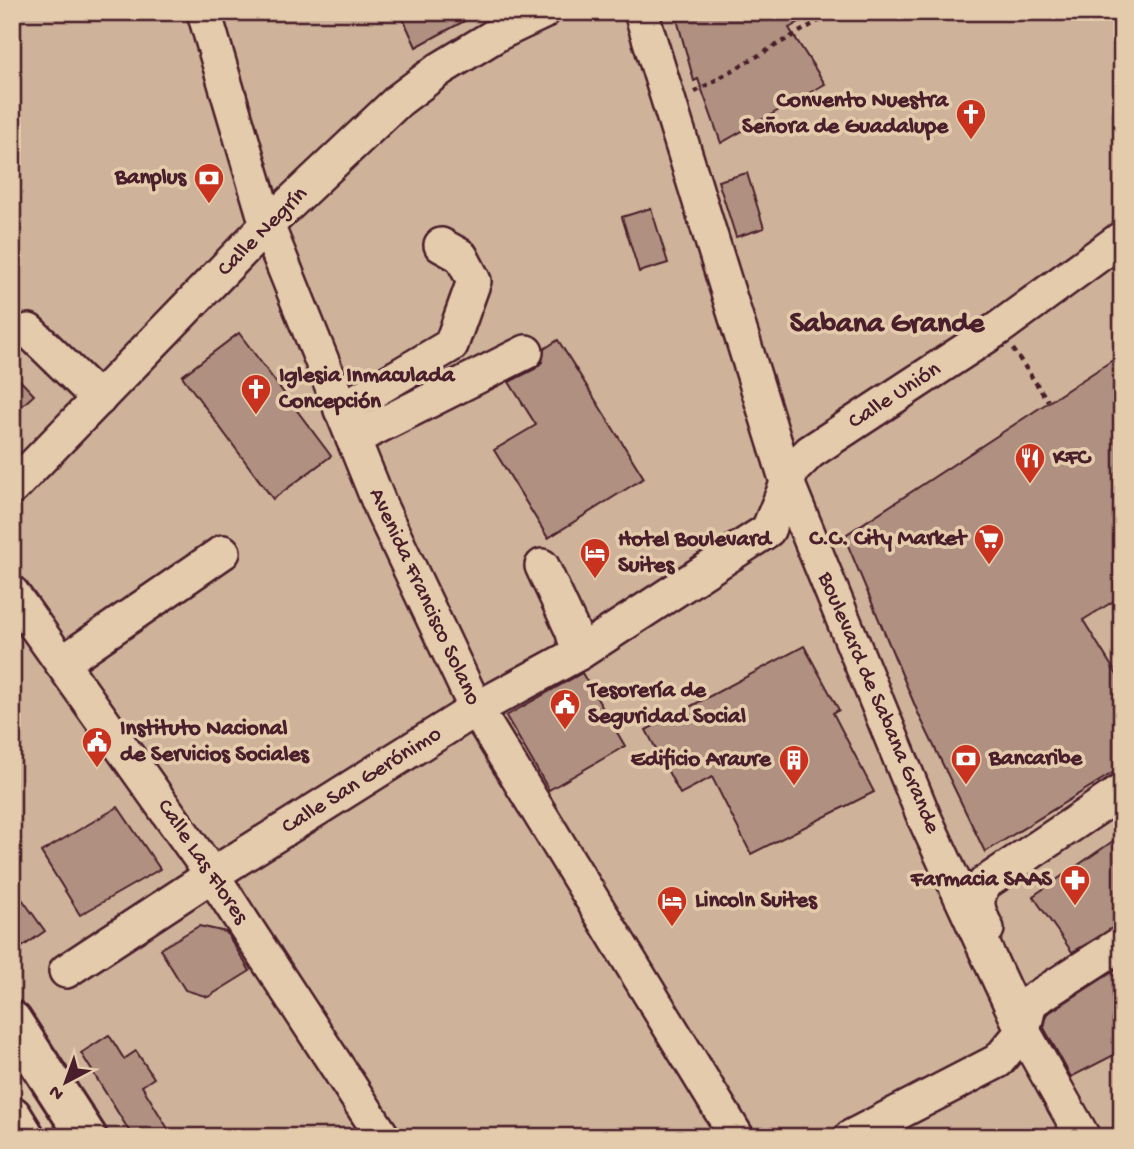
<svg xmlns="http://www.w3.org/2000/svg" width="1134" height="1149" font-family="'Gochi Hand',sans-serif">
<rect width="100%" height="100%" fill="#dbc1a4"/>
<filter id="ink" filterUnits="userSpaceOnUse"><feTurbulence type="fractalNoise" baseFrequency=".0143" numOctaves="2"/><feDisplacementMap in="SourceGraphic" scale="14" xChannelSelector="R" yChannelSelector="G"/><feConvolveMatrix kernelMatrix="1 2 1 2 8 2 1 2 1" color-interpolation-filters="sRGB"/></filter>
<g filter="url(#ink)">
<path fill="#ceb39a" d="M12 12H1122V1137H104L12 996Z"/>
<g fill="#b09181" stroke="#4a1f2b" stroke-width="2">
<path d="M400 12H481L416 47Z"/>
<path d="M675 12H816L789 28 825 84 721 143 698 79 694 81Z"/>
<path d="M747 173 764 228 736 237 718 181Z"/>
<path d="M651 208 668 263 639 272 622 217Z"/>
<path d="M239 333 331 456 273 499 182 376Z"/>
<path d="M558 340 644 478 548 538 494 450 536 425 509 382 535 369 542 362 544 349Z"/>
<path d="M1122 354V596L1083 620 1122 683V767L985 852 918 713 844 536Z"/>
<path d="M12 372 34 395 12 415Z"/>
<path d="M804 646 839 710 833 713 874 792 751 854 712 777 680 794 646 730Z"/>
<path d="M582 673 625 746 549 790 506 716Z"/>
<path d="M118 807 160 869 80 915 41 852Z"/>
<path d="M1122 835V924L1072 952 1033 896Z"/>
<path d="M12 885 45 931 12 954Z"/>
<path d="M199 926 226 932 250 971 208 997 185 990 160 949Z"/>
<path d="M1122 966V1051L1071 1077 1044 1028 1047 1014Z"/>
<path d="M109 1035 124 1059 136 1051 154 1078 142 1086 173 1137H133L81 1053Z"/>
</g>
<g fill="none" stroke-linecap="round" stroke-linejoin="round">
<g stroke="#4a1f2b" stroke-width="38">
<g id="minor">
<path d="M204 12 267 225 382 510 476 709 737 1137"/>
<path d="M641 12 787 482 924 817 1023 1031 1083 1137"/>
<path d="M29 331 99 399"/>
<path d="M341 410 451 345 474 281 461 256 441 245"/>
<path d="M353 439 526 352"/>
<path d="M12 488 267 225 399 100 440 69 501 32 543 12"/>
<path d="M542 566 572 630 579 653"/>
<path d="M12 593 212 875 383 1137"/>
<path d="M62 663 223 552"/>
<path d="M987 929C978 912 973 900 985 883L1122 791"/>
<path d="M66 971 212 875 476 709 579 653 768 530 793 469 810 452 999 328 1122 238"/>
<path d="M1027 1004 1122 943"/>
<path d="M851 1137 998 1061 1023 1031 1028 1011"/>
</g>
</g>
<g stroke="#4a1f2b" stroke-width="44">
<g id="major">
<path d="M12 1021 87 1137"/>
<path d="M12 1116 25 1137"/>
</g>
</g>
<g stroke="#4a1f2b" stroke-width="4.5" stroke-dasharray="5 5" stroke-linecap="butt">
<path d="M695 92 834 12"/>
<path d="M1013 349 1048 401"/>
</g>
<use href="#minor" stroke="#e4cbac" stroke-width="33"/>
<use href="#major" stroke="#e4cbac" stroke-width="38"/>
</g>
</g>
<defs>
<g id="church-pin" transform="scale(1.575)"><path d="M0 17L-7.5 6A9.5 9.5 0 1 1 7.5 6Z" fill="#c8321e" stroke="#e4cbac"/><path d="M-1.2-6h2.4v3.5h3.3v2.4h-3.3V6h-2.4V-.1h-3.3v-2.4h3.3Z" fill="#fff"/></g>
<g id="bank-pin" transform="scale(1.575)"><path d="M0 17L-7.5 6A9.5 9.5 0 1 1 7.5 6Z" fill="#c8321e" stroke="#e4cbac"/><path d="M-6-4H6V4H-6ZM0-2.3a2.3 2.3 0 1 0 0 4.6a2.3 2.3 0 1 0 0-4.6Z" fill="#fff"/></g>
<g id="restaurant-pin" transform="scale(1.575)"><path d="M0 17L-7.5 6A9.5 9.5 0 1 1 7.5 6Z" fill="#c8321e" stroke="#e4cbac"/><path d="M-5-6h1v4h1v-4h1v4h1v-4h1v5L-1.5 .5V6h-2V.5L-5-1ZM5-6V6H3V1.5H1.5Q1.5-4 5-6Z" fill="#fff"/></g>
<g id="supermarket-pin" transform="scale(1.575)"><path d="M0 17L-7.5 6A9.5 9.5 0 1 1 7.5 6Z" fill="#c8321e" stroke="#e4cbac"/><path d="M-6-5.5h2.5l.6 2H6L4.5 2H-2.5L-4.4-4H-6ZM-1.5 3.2a1.3 1.3 0 1 0 .1 0ZM3 3.2a1.3 1.3 0 1 0 .1 0Z" fill="#fff"/></g>
<g id="hotel-pin" transform="scale(1.575)"><path d="M0 17L-7.5 6A9.5 9.5 0 1 1 7.5 6Z" fill="#c8321e" stroke="#e4cbac"/><path d="M-6-4.5h1.5V1H6V5H4.5V3h-9V5H-6ZM-4 0a1.8 1.8 0 1 1 3.6 0ZM.5 0V-2.5h3Q6-2.5 6 0Z" fill="#fff"/></g>
<g id="civic-pin" transform="scale(1.575)"><path d="M0 17L-7.5 6A9.5 9.5 0 1 1 7.5 6Z" fill="#c8321e" stroke="#e4cbac"/><path d="M-.6-6.5H3V-4.5H.6V-3L4-1V1h2V6H-6V1h2V-1L-.6-3ZM-1.2 2.5V6h2.4V2.5Z" fill="#fff"/></g>
<g id="building-pin" transform="scale(1.575)"><path d="M0 17L-7.5 6A9.5 9.5 0 1 1 7.5 6Z" fill="#c8321e" stroke="#e4cbac"/><path d="M-4-6H4V6H1V3H-1V6H-4ZM-2.5-4.3h1.7v1.8h-1.7ZM.8-4.3h1.7v1.8H.8ZM-2.5-1h1.7V.8h-1.7ZM.8-1h1.7V.8H.8Z" fill="#fff"/></g>
<g id="pharmacy-pin" transform="scale(1.575)"><path d="M0 17L-7.5 6A9.5 9.5 0 1 1 7.5 6Z" fill="#c8321e" stroke="#e4cbac"/><path d="M-2-6h4v4h4v4h-4v4h-4v-4h-4v-4h4Z" fill="#fff"/></g>
</defs>
<g fill-rule="evenodd">
<use href="#church-pin" x="971" y="114"/>
<use href="#bank-pin" x="209" y="178"/>
<use href="#church-pin" x="256" y="389"/>
<use href="#restaurant-pin" x="1030" y="458"/>
<use href="#supermarket-pin" x="989" y="539"/>
<use href="#hotel-pin" x="595" y="553"/>
<use href="#civic-pin" x="565" y="704"/>
<use href="#civic-pin" x="97" y="742"/>
<use href="#bank-pin" x="966" y="759"/>
<use href="#building-pin" x="794" y="760"/>
<use href="#pharmacy-pin" x="1075" y="880"/>
<use href="#hotel-pin" x="672" y="901"/>
</g>
<g text-anchor="middle" dominant-baseline="central" stroke-width="7" stroke-linejoin="round" paint-order="stroke">
<g font-size="23" font-weight="bold" fill="#4a1f2b" stroke="#e4cbac" text-anchor="start">
<text x="948" y="101" text-anchor="end">Convento Nuestra<tspan x="948" dy="26">Señora de Guadalupe</tspan></text>
<text x="186" y="178" text-anchor="end">Banplus</text>
<text x="279" y="376">Iglesia Inmaculada<tspan x="279" dy="26">Concepción</tspan></text>
<text x="1053" y="458">KFC</text>
<text x="966" y="539" text-anchor="end">C.C. City Market</text>
<text x="618" y="540">Hotel Boulevard<tspan x="618" dy="26">Suites</tspan></text>
<text x="588" y="691">Tesorería de<tspan x="588" dy="26">Seguridad Social</tspan></text>
<text x="120" y="729">Instituto Nacional<tspan x="120" dy="26">de Servicios Sociales</tspan></text>
<text x="989" y="759">Bancaribe</text>
<text x="771" y="760" text-anchor="end">Edificio Araure</text>
<text x="1052" y="880" text-anchor="end">Farmacia SAAS</text>
<text x="695" y="901">Lincoln Suites</text>
</g>
<g font-size="23" fill="#4a1f2b" stroke="#e4cbac">
<text transform="translate(263 232) rotate(-45)">Calle Negrín</text>
<text transform="translate(895 396) rotate(-33)">Calle Unión</text>
<text transform="translate(424 597) rotate(65)">Avenida Francisco Solano</text>
<text transform="translate(878 703) rotate(67)">Boulevard de Sabana Grande</text>
<text transform="translate(362 781) rotate(-32)">Calle San Gerónimo</text>
<text transform="translate(202 862) rotate(56)">Calle Las Flores</text>
</g>
<g font-size="30" font-weight="bold" fill="#4a1f2b" stroke="#e4cbac">
<text x="887" y="325">Sabana Grande</text>
</g>
</g>
<rect width="1134" height="1149" fill="none" stroke="#e4cbac" stroke-width="42"/>
<rect x="21" y="21" width="1092" height="1107" fill="none" stroke="#4a1f2b" stroke-width="2.5" filter="url(#ink)"/>
<g transform="translate(66 1082) rotate(221)" stroke="#e4cbac" stroke-width="5" paint-order="stroke">
<path d="M0-5L12 26L0 18L-12 26Z" fill="#4a1f2b"/>
<text y="-10" font-size="19" font-weight="bold" text-anchor="middle" fill="#4a1f2b">N</text>
</g>
</svg>
